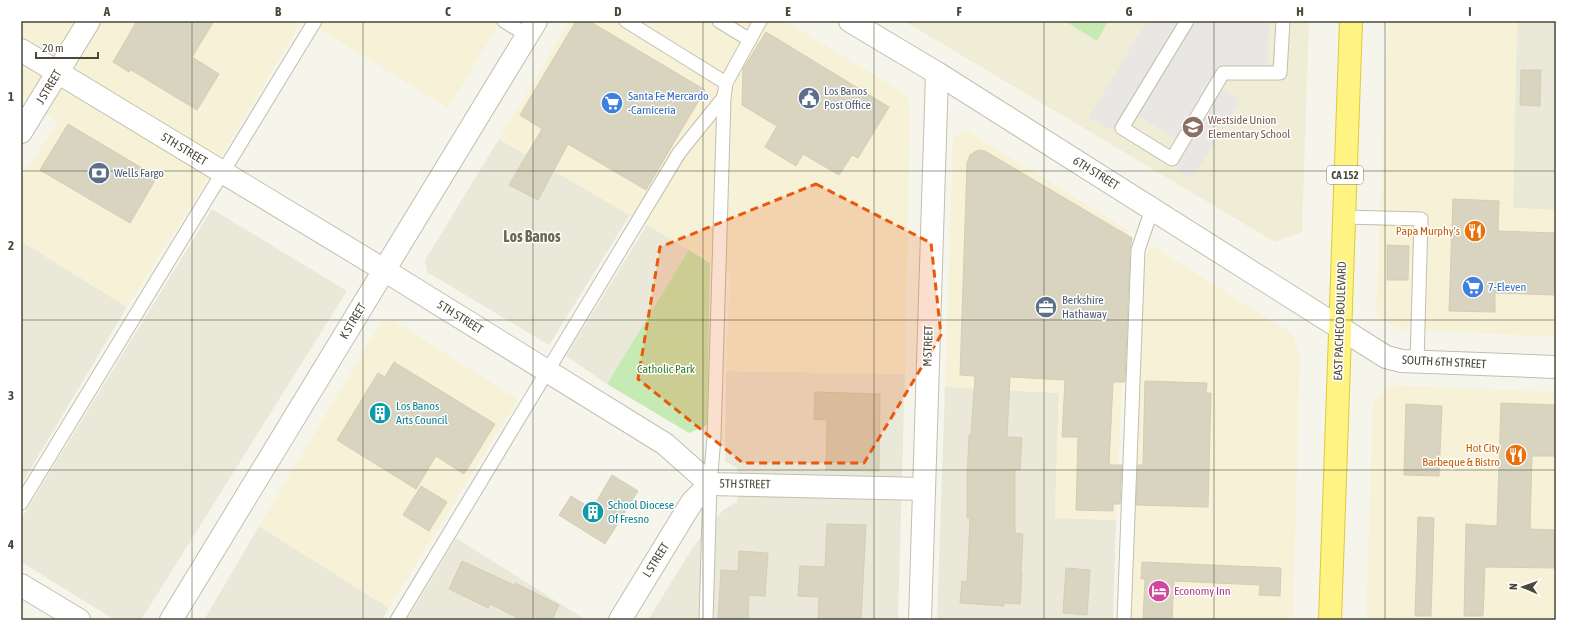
<svg xmlns="http://www.w3.org/2000/svg" width="1577" height="641" font-family="'Asap Condensed',sans-serif">
<rect width="100%" height="100%" fill="#f6f5ec"/>
<g fill="#eae8d9">
<path d="M1517 21H1556V210L1513 208Z"/>
<path d="M499 139 630 215 549 345 427 272 425 260Z"/>
<path d="M212 209 347 291 141 620H115L21 562V519Z"/>
<path d="M647 225 689 250 607 384 566 356Z"/>
<path d="M21 241 127 307 21 485Z"/>
<path d="M726 371 905 374 898 620H648L693 547 723 510 737 502V468L725 461Z"/>
<path d="M945 387 1059 393 1055 518 1116 520 1113 620H937Z"/>
<path d="M259 526 389 608 382 620H204Z"/>
<path d="M456 538 586 620H407Z"/>
</g>
<g fill="#f7f1d7">
<path d="M21 21H302L196 198 127 307 21 241V177L58 122 21 97Z"/>
<path d="M306 21H501L448 108Z"/>
<path d="M570 21H785L906 94 910 110 905 374 726 371 730 273 499 139Z"/>
<path d="M1388 21H1517L1513 208 1556 210V337L1398 329 1376 315Z"/>
<path d="M965 129 1129 231 1116 520 1055 518 1059 393 945 387 953 139Z"/>
<path d="M1151 245 1291 333 1300 352 1293 620H1131L1144 260Z"/>
<path d="M392 320 518 399 389 608 259 526 381 322Z"/>
<path d="M1390 385 1556 392V620H1366L1373 401Z"/>
</g>
<path fill="#efedd5" d="M904 21H1309L1302 232 1275 242Z"/>
<g fill="#c6eab4">
<path d="M1065 21H1108L1097 41Z"/>
<path d="M689 250 710 263 707 425 689 433 607 384Z"/>
</g>
<path fill="#e8e7e3" d="M1147 21H1269L1267 72 1223 73 1216 85 1241 100 1192 179 1177 170 1172 159 1182 142 1133 112 1122 128H1107L1089 118Z"/>
<g fill="#d8d4c0" stroke="#d3ceb3">
<path d="M137 21H214L192 57 219 74 197 110 131 70 129 72 113 62Z"/>
<path d="M576 21H589L705 90 646 190 568 144 538 200 509 185 542 129 520 115Z"/>
<path d="M766 32 889 107 858 158 852 155 839 175 803 154 796 166 765 147 777 126 742 105 743 69Z"/>
<path d="M1521 70H1541L1540 106 1520 105Z"/>
<path d="M68 124 157 177 130 223 40 170Z"/>
<path d="M980 150 985 151 1132 238 1130 250 1125 382H1113L1109 465H1122L1120 504H1113V511L1076 510 1078 437H1062L1065 380 1010 377 1007 437 1022 438 1020 470 1015 469V533L1023 534 1021 573H1022L1020 604 1004 603V606L960 603 962 581 967 582 970 518H967V478L969 435H971L975 376 960 375 967 163 970 155 976 151Z"/>
<path d="M1453 199 1499 201 1498 231 1556 233V295L1495 293V312L1449 311Z"/>
<path d="M1387 245 1409 246 1408 280H1387Z"/>
<path d="M394 362 495 424 464 474 436 456 416 489 337 440 378 373 385 377Z"/>
<path d="M1145 381 1207 383 1206 393H1211L1208 507 1136 505 1138 465H1143Z"/>
<path d="M815 392 880 394 879 471 826 470 827 420 814 419Z"/>
<path d="M1501 403 1556 405V456H1532L1530 529 1556 530V568L1485 567 1483 616H1464L1466 524 1497 526Z"/>
<path d="M1406 404 1442 406 1439 476 1404 475Z"/>
<path d="M612 475 638 491 605 544 559 515 571 496 592 509Z"/>
<path d="M421 486 447 502 429 531 403 515Z"/>
<path d="M1418 517 1434 518 1431 616H1415Z"/>
<path d="M827 524 866 525 861 620H818L819 597 798 596 800 566 825 567Z"/>
<path d="M739 551 768 553 765 596 749 595 748 620H718L721 570 738 571Z"/>
<path d="M462 561 514 585 515 583 559 605 552 620H522L490 604 488 608 449 589Z"/>
<path d="M1142 562 1281 568 1280 596 1259 595 1260 585 1174 581 1172 620H1143L1145 579H1141Z"/>
<path d="M1066 568 1090 570 1087 615 1063 613Z"/>
</g>
<g fill="none" stroke-linecap="round" stroke-linejoin="round">
<g stroke="#c2bfad" stroke-width="15">
<g id="service">
<path d="M504 21 527 35"/>
<path d="M626 21 726 83"/>
<path d="M719 21 750 40"/>
<path d="M1187 21 1122 128 1172 159 1223 73H1280L1283 21"/>
<path d="M1344 217 1421 219 1417 362"/>
<path d="M21 503 315 21"/>
<path d="M397 620 679 153 724 97"/>
<path d="M706 620 710 484 714 437 724 97 726 83 760 21"/>
<path d="M1124 620 1138 250 1152 209"/>
</g>
</g>
<g stroke="#c2bfad" stroke-width="24">
<g id="minor">
<path d="M850 21 937 73 1386 357 1402 361 1556 367"/>
<path d="M21 50 384 270 665 444 710 484 924 489"/>
<path d="M21 132 89 21"/>
<path d="M21 585 79 620"/>
<path d="M171 620 536 21"/>
<path d="M620 620 692 502 710 484"/>
<path d="M920 620 937 73"/>
</g>
</g>
<g stroke="#e1c83a" stroke-width="24">
<path id="trunk" d="M1330 620 1351 21"/>
</g>
<use href="#service" stroke="#fff" stroke-width="13"/>
<use href="#minor" stroke="#fff" stroke-width="22"/>
<use href="#trunk" stroke="#fff384" stroke-width="22"/>
</g>
<path fill="#e8590c" fill-opacity="0.2" stroke="#e8590c" stroke-width="3" stroke-dasharray="8 5" stroke-linejoin="round" d="M816 184 931 243 941 335 864 463H743L638 379 660 247Z"/>
<path fill="none" stroke="#4b4839" stroke-width="1" stroke-opacity="0.55" d="M192 21V620M363 21V620M533 21V620M703 21V620M874 21V620M1044 21V620M1214 21V620M1385 21V620M21 171H1556M21 320H1556M21 470H1556"/>
<defs>
<g id="civic-disc" transform="scale(1.15)"><circle r="9.5" fill="#5c6f8a" stroke="#fff"/><path d="M-.6-6.5H3V-4.5H.6V-3L4-1V1h2V6H-6V1h2V-1L-.6-3ZM-1.2 2.5V6h2.4V2.5Z" fill="#fff"/></g>
<g id="supermarket-disc" transform="scale(1.15)"><circle r="9.5" fill="#3f7fe0" stroke="#fff"/><path d="M-6-5.5h2.5l.6 2H6L4.5 2H-2.5L-4.4-4H-6ZM-1.5 3.2a1.3 1.3 0 1 0 .1 0ZM3 3.2a1.3 1.3 0 1 0 .1 0Z" fill="#fff"/></g>
<g id="school-disc" transform="scale(1.15)"><circle r="9.5" fill="#8d6e63" stroke="#fff"/><path d="M0-5L7-2L0 1L-7-2ZM-4 1L0 2.5L4 1V4Q0 6-4 4Z" fill="#fff"/></g>
<g id="bank-disc" transform="scale(1.15)"><circle r="9.5" fill="#5c6f8a" stroke="#fff"/><path d="M-6-4H6V4H-6ZM0-2.3a2.3 2.3 0 1 0 0 4.6a2.3 2.3 0 1 0 0-4.6Z" fill="#fff"/></g>
<g id="restaurant-disc" transform="scale(1.15)"><circle r="9.5" fill="#e8710a" stroke="#fff"/><path d="M-5-6h1v4h1v-4h1v4h1v-4h1v5L-1.5 .5V6h-2V.5L-5-1ZM5-6V6H3V1.5H1.5Q1.5-4 5-6Z" fill="#fff"/></g>
<g id="office-disc" transform="scale(1.15)"><circle r="9.5" fill="#5c6f8a" stroke="#fff"/><path d="M-6-3h4V-5.5h4V-3h4V5H-6ZM-1-4.5V-3h2v-1.5ZM-6 0V1H6V0Z" fill="#fff"/></g>
<g id="building-disc" transform="scale(1.15)"><circle r="9.5" fill="#0f9aa8" stroke="#fff"/><path d="M-4-6H4V6H1V3H-1V6H-4ZM-2.5-4.3h1.7v1.8h-1.7ZM.8-4.3h1.7v1.8H.8ZM-2.5-1h1.7V.8h-1.7ZM.8-1h1.7V.8H.8Z" fill="#fff"/></g>
<g id="hotel-disc" transform="scale(1.15)"><circle r="9.5" fill="#d1479c" stroke="#fff"/><path d="M-6-4.5h1.5V1H6V5H4.5V3h-9V5H-6ZM-4 0a1.8 1.8 0 1 1 3.6 0ZM.5 0V-2.5h3Q6-2.5 6 0Z" fill="#fff"/></g>
</defs>
<g fill-rule="evenodd">
<use href="#civic-disc" x="809" y="98"/>
<use href="#supermarket-disc" x="612" y="103"/>
<use href="#school-disc" x="1193" y="127"/>
<use href="#bank-disc" x="99" y="173"/>
<use href="#restaurant-disc" x="1475" y="231"/>
<use href="#supermarket-disc" x="1473" y="287"/>
<use href="#office-disc" x="1046" y="307"/>
<use href="#building-disc" x="380" y="413"/>
<use href="#restaurant-disc" x="1516" y="455"/>
<use href="#building-disc" x="593" y="512"/>
<use href="#hotel-disc" x="1159" y="591"/>
</g>
<g text-anchor="middle" dominant-baseline="central" stroke-width="3" stroke-linejoin="round" paint-order="stroke">
<rect fill="#fff" stroke="#817f74" stroke-width="1" x="1327" y="166" width="36" height="18" rx="3"/>
<g font-size="11" font-weight="bold" fill="#4b4839">
<text x="1345" y="175">CA 152</text>
</g>
<g font-size="12" fill="#4b4839" stroke="#fff">
<text transform="translate(49 87) rotate(-59)">J STREET</text>
<text transform="translate(184 149) rotate(31)">5TH STREET</text>
<text transform="translate(1096 173) rotate(32)">6TH STREET</text>
<text transform="translate(460 317) rotate(32)">5TH STREET</text>
<text transform="translate(353 321) rotate(-59)">K STREET</text>
<text transform="translate(1340 321) rotate(-88)">EAST PACHECO BOULEVARD</text>
<text transform="translate(928 346) rotate(-88)">M STREET</text>
<text transform="translate(1444 362) rotate(3)">SOUTH 6TH STREET</text>
<text transform="translate(745 484) rotate(1)">5TH STREET</text>
<text transform="translate(656 560) rotate(-58)">L STREET</text>
</g>
<g font-size="12" fill="#4e5e75" stroke="#fff" text-anchor="start">
<text x="824" y="91">Los Banos<tspan x="824" dy="14">Post Office</tspan></text>
<text x="114" y="173">Wells Fargo</text>
<text x="1062" y="300">Berkshire<tspan x="1062" dy="14">Hathaway</tspan></text>
</g>
<g font-size="12" fill="#366cbe" stroke="#fff" text-anchor="start">
<text x="628" y="96">Santa Fe Mercardo<tspan x="628" dy="14">-Carniceria</tspan></text>
<text x="1488" y="287">7-Eleven</text>
</g>
<g font-size="12" fill="#785e54" stroke="#fff" text-anchor="start">
<text x="1208" y="120">Westside Union<tspan x="1208" dy="14">Elementary School</tspan></text>
</g>
<g font-size="12" fill="#c56008" stroke="#fff" text-anchor="end">
<text x="1460" y="231">Papa Murphy's</text>
<text x="1500" y="448">Hot City<tspan x="1500" dy="14">Barbeque &amp; Bistro</tspan></text>
</g>
<g font-size="12" fill="#377f29" stroke="#fff">
<text x="666" y="369">Catholic Park</text>
</g>
<g font-size="12" fill="#0d838f" stroke="#fff" text-anchor="start">
<text x="396" y="406">Los Banos<tspan x="396" dy="14">Arts Council</tspan></text>
<text x="608" y="505">School Diocese<tspan x="608" dy="14">Of Fresno</tspan></text>
</g>
<g font-size="12" fill="#b23c85" stroke="#fff" text-anchor="start">
<text x="1174" y="591">Economy Inn</text>
</g>
<g font-size="16" font-weight="bold" fill="#6e6850" stroke="#fff">
<text x="532" y="236">Los Banos</text>
</g>
</g>
<rect width="1577" height="641" fill="none" stroke="#ffffff" stroke-width="44"/>
<g transform="translate(1523 587) rotate(272)" stroke="#ffffff" stroke-width="3" paint-order="stroke">
<path d="M0-3L7 15L0 10L-7 15Z" fill="#4b4839"/>
<text y="-6" font-size="11" font-weight="bold" text-anchor="middle" fill="#4b4839">N</text>
</g>
<path d="M36 52v6h62v-6" fill="none" stroke="#4b4839" stroke-width="2"/>
<text x="42" y="52" font-size="12" fill="#4b4839" stroke="#ffffff" stroke-width="3" paint-order="stroke">20 m</text>
<rect x="22" y="22" width="1533" height="597" fill="none" stroke="#4b4839" stroke-width="1.5"/>
<g font-size="13" text-anchor="middle" font-weight="bold" fill="#4b4839">
<text x="107" y="16">A</text>
<text x="278" y="16">B</text>
<text x="448" y="16">C</text>
<text x="618" y="16">D</text>
<text x="788" y="16">E</text>
<text x="959" y="16">F</text>
<text x="1129" y="16">G</text>
<text x="1300" y="16">H</text>
<text x="1470" y="16">I</text>
<text x="11" y="101">1</text>
<text x="11" y="250">2</text>
<text x="11" y="400">3</text>
<text x="11" y="549">4</text>
</g>
</svg>
